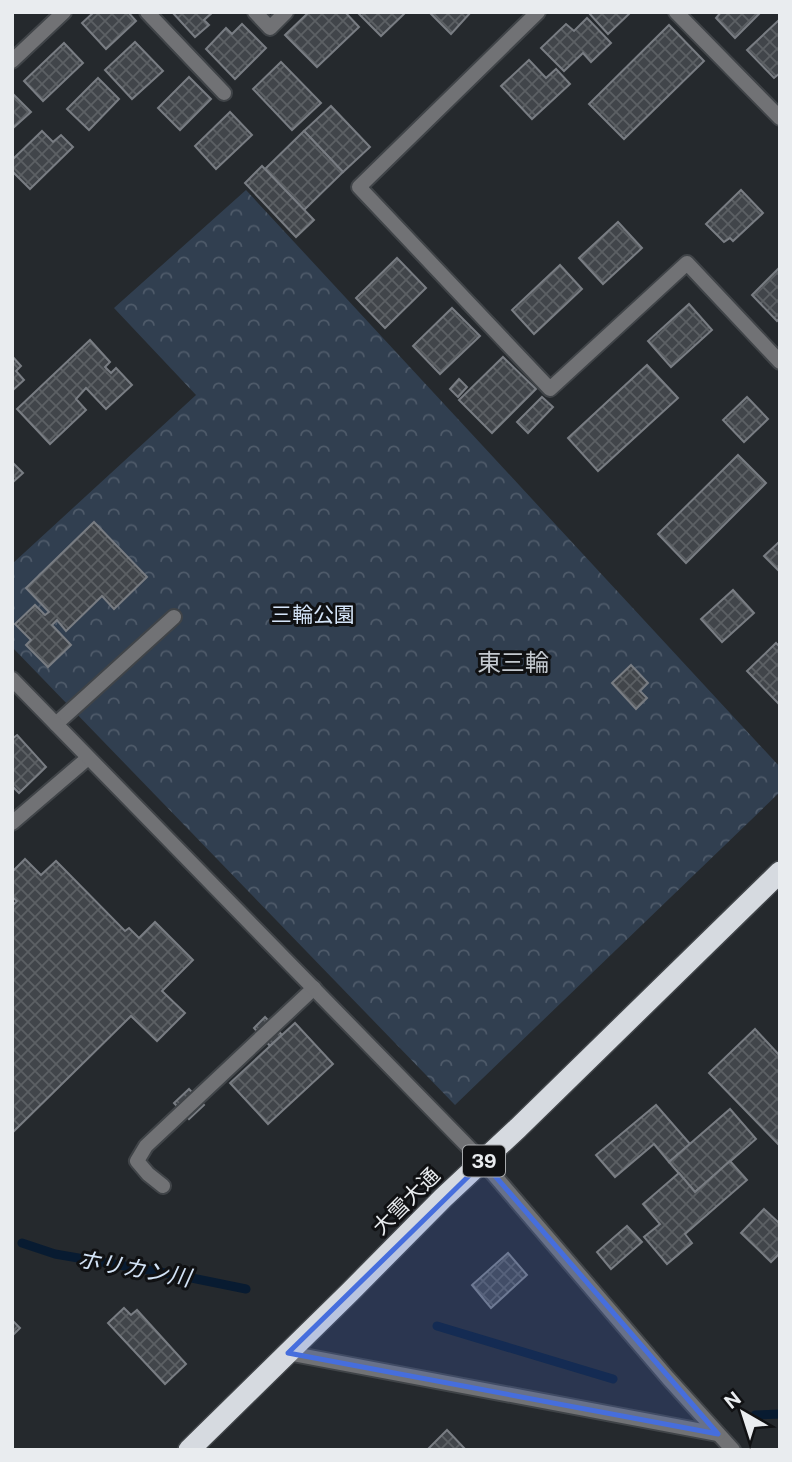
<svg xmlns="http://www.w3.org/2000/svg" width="792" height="1462" font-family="'Public Sans','Noto Sans JP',sans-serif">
<defs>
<pattern id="forest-crowns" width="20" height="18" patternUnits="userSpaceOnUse" patternTransform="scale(1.75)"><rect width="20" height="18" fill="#313f50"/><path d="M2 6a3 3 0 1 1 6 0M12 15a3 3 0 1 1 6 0" fill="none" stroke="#4f5b6a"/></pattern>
<pattern id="building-cross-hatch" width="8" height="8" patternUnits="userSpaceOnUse" patternTransform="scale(1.75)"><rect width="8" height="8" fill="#41454a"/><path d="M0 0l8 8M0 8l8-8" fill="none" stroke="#5c6064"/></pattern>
</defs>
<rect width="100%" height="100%" fill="#25292d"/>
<path fill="url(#forest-crowns)" d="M246 190 780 767V792L455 1105 12 647V564L196 395 114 308Z"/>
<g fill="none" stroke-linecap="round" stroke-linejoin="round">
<g stroke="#081b31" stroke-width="9">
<path d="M22 1243 55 1254 177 1275 246 1289"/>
<path d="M437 1326 613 1379"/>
<path d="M755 1415 780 1414"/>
</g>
</g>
<g fill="url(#building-cross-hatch)" stroke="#797d83" stroke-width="2">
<path d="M94 12H128L136 21 106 49 82 23Z"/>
<path d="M172 12H213L204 20 209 25 195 37Z"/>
<path d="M309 12H345L359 27 317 67 285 35Z"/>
<path d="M357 12H406L381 36Z"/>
<path d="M429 12H471L451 34Z"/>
<path d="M588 12H631L608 34Z"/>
<path d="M721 12H761L735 38 716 18Z"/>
<path d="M587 18 611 43 591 62 583 53 564 71 541 48 566 24 574 31Z"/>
<path d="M780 19V73L774 78 747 50Z"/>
<path d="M242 24 266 48 235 79 206 49 226 28 232 34Z"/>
<path d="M669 25 704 61 624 139 589 104Z"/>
<path d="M135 42 163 71 132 99 105 70Z"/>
<path d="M64 43 83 63 43 101 24 81Z"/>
<path d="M529 60 546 78 556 69 570 84 532 119 501 86Z"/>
<path d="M281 62 321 103 292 130 253 89Z"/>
<path d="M189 77 211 99 180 130 158 108Z"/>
<path d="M98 78 119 99 89 130 67 109Z"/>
<path d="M12 93 31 112 12 129Z"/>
<path d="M331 106 370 147 343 172 304 131Z"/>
<path d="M230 112 252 135 216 169 195 146Z"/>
<path d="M42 131 53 142 61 135 73 147 30 189 12 171V160Z"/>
<path d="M304 131 343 172 304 210 265 169Z"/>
<path d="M262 166 314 220 296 237 245 183Z"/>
<path d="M741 190 763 213 733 241 730 238 724 242 706 224Z"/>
<path d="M618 222 642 248 603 284 579 258Z"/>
<path d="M397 258 426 288 385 328 356 298Z"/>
<path d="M560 265 582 289 534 334 512 310Z"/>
<path d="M780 267V318L777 321 752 295Z"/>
<path d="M689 304 712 330 671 367 648 341Z"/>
<path d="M452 308 480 336 440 374 413 346Z"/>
<path d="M90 340 110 362 105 367 111 373 116 368 132 385 106 409 86 388 76 399 86 410 50 444 17 409Z"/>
<path d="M12 356 21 366 16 371 24 380 12 391Z"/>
<path d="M503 357 536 389 492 433 459 400Z"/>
<path d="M647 365 678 398 598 471 568 438Z"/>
<path d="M459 379 467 387 458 397 450 389Z"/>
<path d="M542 397 553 407 528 433 517 422Z"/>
<path d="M747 397 768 419 744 442 723 420Z"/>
<path d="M738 455 766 483 686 563 658 534Z"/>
<path d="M12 462 23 473 12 483Z"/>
<path d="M94 522 147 577 114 609 102 596 66 631 57 620 52 625 71 645 48 667 26 645 31 640 15 624 35 605 45 615 49 612 26 588Z"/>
<path d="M780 541V572L764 556Z"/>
<path d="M733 590 754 613 722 642 701 619Z"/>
<path d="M776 643 780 647V701L778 703 747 671Z"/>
<path d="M631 665 648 683 640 691 647 698 636 709 612 683Z"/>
<path d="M17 735 46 767 19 793 12 786V739Z"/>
<path d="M25 859 41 875 56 861 125 931 129 928 139 938 155 922 193 960 162 991 185 1013 157 1041 131 1016 12 1133V906L17 901 12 897V872Z"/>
<path d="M265 1017 282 1035 270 1046 254 1028Z"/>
<path d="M295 1023 333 1064 268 1124 230 1083Z"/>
<path d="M755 1029 780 1056V1146L709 1073Z"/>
<path d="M189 1089 204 1105 189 1119 174 1103Z"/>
<path d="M656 1105 690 1144 669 1162 654 1144 615 1177 596 1155Z"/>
<path d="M730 1109 756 1139 695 1192 669 1162Z"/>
<path d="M730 1161 747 1180 685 1234 692 1243 667 1264 644 1237 660 1224 643 1204 679 1173 695 1192Z"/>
<path d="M764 1209 780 1224V1253L771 1262 741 1233Z"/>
<path d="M627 1226 642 1242 611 1269 597 1252Z"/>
<path d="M508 1253 527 1275 491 1308 472 1285Z"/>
<path d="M124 1308 131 1315 137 1310 186 1364 165 1384 108 1323Z"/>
<path d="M12 1320 20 1328 12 1336Z"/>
<path d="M447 1430 466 1450H427Z"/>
</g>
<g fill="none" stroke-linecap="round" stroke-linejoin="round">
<g stroke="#404448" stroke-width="18">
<g id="lane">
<path d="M147 12 224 93"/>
<path d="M56 724 174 617"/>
<path d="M12 823 88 758"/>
<path d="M163 1186 148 1174 137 1161 146 1146 314 988"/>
</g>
</g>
<g stroke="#404448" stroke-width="18">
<g id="street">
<path d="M255 12 270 28 286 12"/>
<path d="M538 12 359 187 550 389 687 263 780 362"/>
<path d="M676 12 780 118"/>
<path d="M12 61 64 12"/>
<path d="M12 679 483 1162 668 1378 733 1450"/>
<path d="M288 1353 718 1434"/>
</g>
</g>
<g stroke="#404448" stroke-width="24">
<path id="highway" d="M189 1450 350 1292 443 1198 518 1128 780 872"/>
</g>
<use href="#lane" stroke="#717275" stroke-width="14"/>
<use href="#street" stroke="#717275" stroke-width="14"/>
<use href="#highway" stroke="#d6dae0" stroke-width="21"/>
</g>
<path fill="#466edd" fill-opacity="0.2" stroke="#466edd" stroke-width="5" stroke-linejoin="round" d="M483 1162 718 1434 288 1353Z"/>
<g text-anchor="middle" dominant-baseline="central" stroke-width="6" stroke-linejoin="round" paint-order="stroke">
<rect fill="#101113" stroke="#a8aaad" stroke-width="2" x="463" y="1145.5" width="42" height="31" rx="5"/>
<g font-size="19" font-weight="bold" fill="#e9ecef">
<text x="484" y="1161">39</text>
</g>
<g font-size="21" fill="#d5e5f9" stroke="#101113">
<text x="313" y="614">三輪公園</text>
</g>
<g font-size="21" fill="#e9ecef" stroke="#101113">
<text transform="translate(406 1201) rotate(-45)">大雪大通</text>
</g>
<g font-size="23" font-style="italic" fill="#d3e3f6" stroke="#101113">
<text transform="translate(134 1268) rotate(10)">ホリカン川</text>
</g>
<g font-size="24" fill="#c4c9cf" stroke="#101113">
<text x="513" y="662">東三輪</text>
</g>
</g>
<rect width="792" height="1462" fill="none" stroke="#e9ecef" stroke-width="28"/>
<g transform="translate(743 1413) rotate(321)" stroke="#101113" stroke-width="5" paint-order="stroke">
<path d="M0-5L12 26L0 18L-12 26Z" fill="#e9ecef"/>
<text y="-10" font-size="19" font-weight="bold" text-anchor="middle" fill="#e9ecef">N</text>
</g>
</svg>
